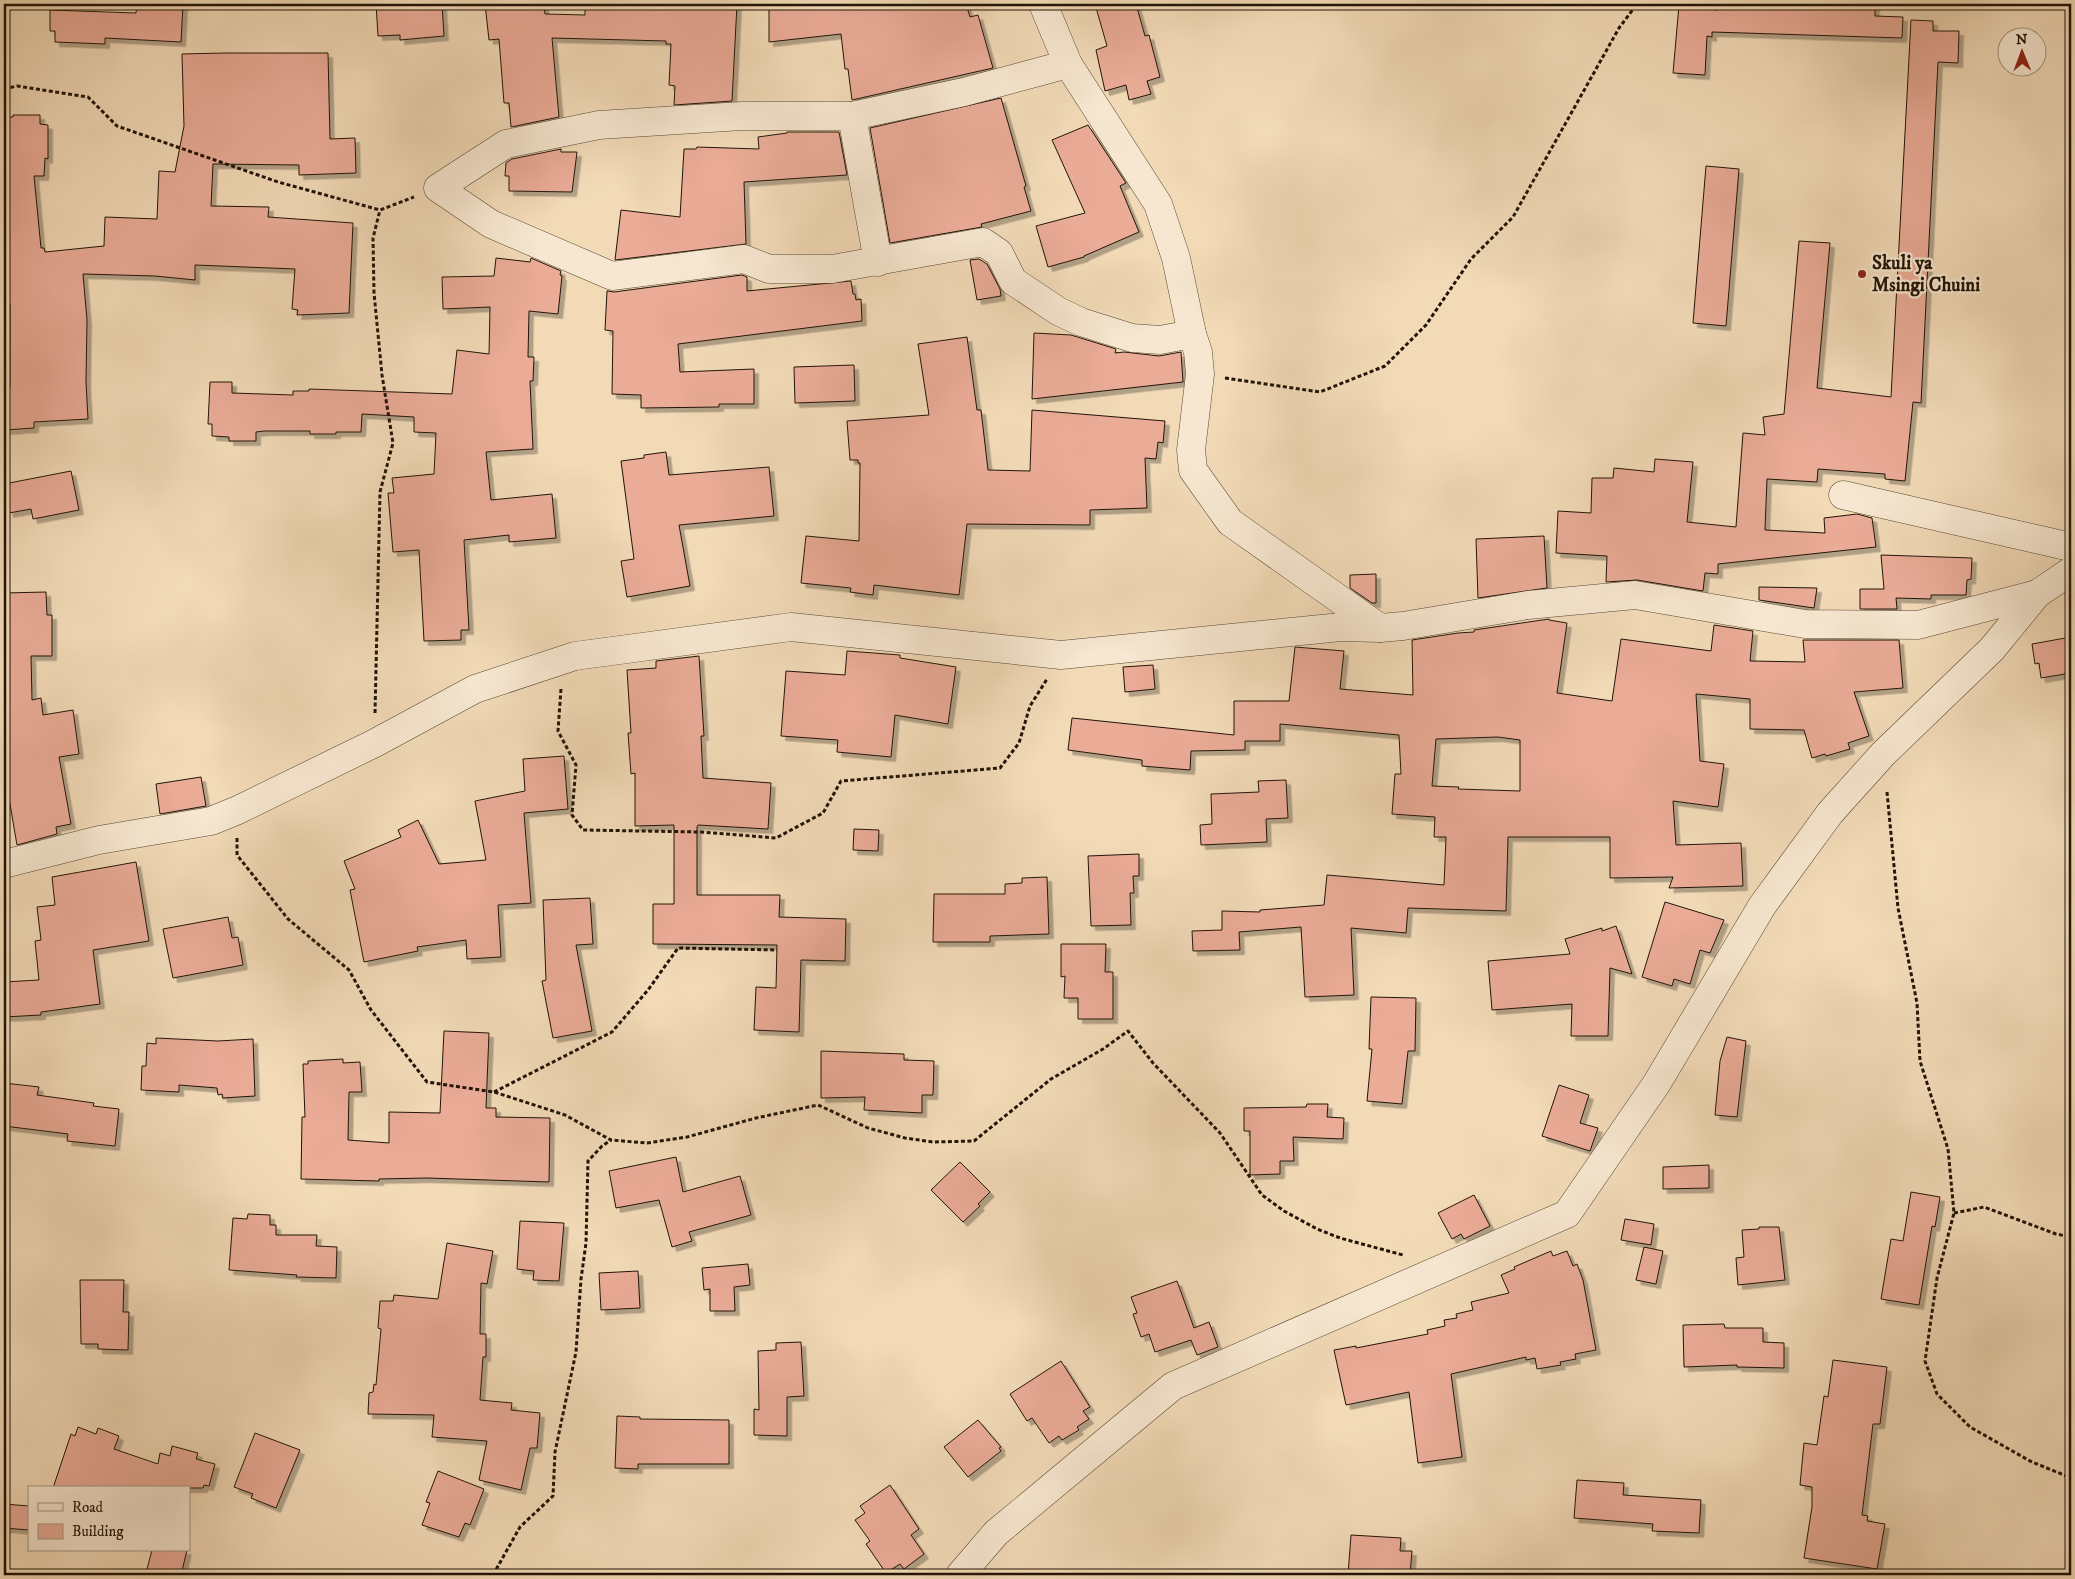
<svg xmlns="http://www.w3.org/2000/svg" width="2075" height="1579" font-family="'IM FELL DW Pica',serif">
<defs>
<filter id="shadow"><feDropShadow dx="4.5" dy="4.5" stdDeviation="0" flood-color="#0004"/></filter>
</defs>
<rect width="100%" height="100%" fill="#f2dab7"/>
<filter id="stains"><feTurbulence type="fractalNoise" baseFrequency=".004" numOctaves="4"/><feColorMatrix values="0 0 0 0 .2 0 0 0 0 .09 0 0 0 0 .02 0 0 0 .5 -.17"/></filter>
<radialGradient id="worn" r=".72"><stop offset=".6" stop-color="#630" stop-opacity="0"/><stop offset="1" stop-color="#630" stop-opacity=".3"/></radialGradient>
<g fill="#eaab97" stroke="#211407" fill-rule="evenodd" filter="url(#shadow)">
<path d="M137 4H183L181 42 105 38V44L55 42V31H50V10L136 13Z"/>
<path d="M376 4H442L444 36 400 40V35L378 36Z"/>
<path d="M485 4H544L545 14 585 15V4H643L716 9V4H737L732 101 674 105 675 86 669 85 671 44H666V41L552 38 559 117 511 127 509 103H504L499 39 489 40Z"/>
<path d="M769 4H966L970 17 978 15 993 68 852 100 848 69H845L841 34 769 42Z"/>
<path d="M1095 4H1136L1145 36 1149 35 1160 77 1147 81 1151 94 1129 100 1126 85 1105 91 1096 50 1107 46Z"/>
<path d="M1717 4H1875V16L1903 17 1902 38 1712 32V37L1707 36 1705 75 1673 73 1679 5 1717 10Z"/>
<path d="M1911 20 1933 21V31H1959L1958 63 1938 62 1921 403 1913 402 1905 481 1885 479V474L1818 469 1817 482 1767 479 1765 530 1825 533 1824 518 1857 514 1872 518 1876 547 1718 564V574L1705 573 1703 591 1637 580 1606 582 1607 556 1556 553 1558 511 1591 513 1592 478H1613L1614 468 1654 472 1655 459 1693 462 1687 522 1736 527 1743 433 1765 435 1763 417 1784 414 1799 241 1830 243 1817 388 1891 397Z"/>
<path d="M225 53H328L330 139 355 138 356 173 299 175V165L213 164 211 206 269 207 268 217 353 223 349 313 297 315 298 310 292 309 295 269 195 265V280L155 276 83 274 87 320 86 382 88 419 34 422V428L4 430V388L10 387V304H5L4 290V117H13V115H40V124L48 125V159L45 158 44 176H34L41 248H44L45 252 104 246 105 217 157 219 159 171 175 172 184 126 182 54Z"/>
<path d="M1001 98 1026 186 1024 187 1031 211 981 224 982 227 890 243 870 128Z"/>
<path d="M1088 125 1126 183 1120 186 1139 232 1084 256V257L1048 267 1036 226 1085 213 1052 140Z"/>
<path d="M787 132H839L847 175 744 182 746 244 615 260 621 210 680 217 684 149H696L697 147 759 149 758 137 787 133Z"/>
<path d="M561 149V152H577L572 192 509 191V176H505L506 163 512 159Z"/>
<path d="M1706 166 1739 169 1726 326 1693 323Z"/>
<path d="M496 258 530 262 531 258 561 271 560 275 562 276 558 314 529 311 528 357H534L533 381H530L533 449 486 452 491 500 552 494 556 538 509 542V535L464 540 469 630H461V640L424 641 419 550 393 552 388 493H394L392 478 434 474 436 433 414 432V417L362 414 361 432H336V434H310V431H264L256 432V441H229V437L212 436V424H208L210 382H232V393L293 395V391H309V389L452 394 457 350 489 354 490 307 443 309 442 277 494 276Z"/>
<path d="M979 259 987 264 1000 289 1001 296 977 300 970 260Z"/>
<path d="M742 275 747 277V291L851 281 853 294H855L856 300 861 299 862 321 678 344 680 372 754 369V404H719V407L641 408V395L612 394 613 331 605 330 607 291 614 292Z"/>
<path d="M1034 333 1071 335 1116 349 1115 353 1124 352 1159 356 1181 352 1183 382 1032 399Z"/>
<path d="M967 337 977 410H981L988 470 1030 471 1032 410 1165 421 1163 443 1158 442 1156 459 1145 458 1147 508 1090 510V525L967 524 959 595 874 585 873 595 850 592 851 588 801 583 806 536 859 541 860 463H858V460H850L847 421 929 415 918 344Z"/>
<path d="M854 365 855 401 795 403 794 367Z"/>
<path d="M666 452 669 475 769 467 774 516 679 525 690 586 627 597 621 561 634 559 621 461 644 458V455Z"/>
<path d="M71 471 79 510 33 519 31 509 9 513 4 484Z"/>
<path d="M1544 536 1547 588 1478 598 1476 539Z"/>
<path d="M1881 555 1972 558 1971 579 1967 580 1966 595H1931V599L1896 598 1897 609H1860V589H1884Z"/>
<path d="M1376 574V603H1372L1350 588V575Z"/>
<path d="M1759 587 1817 588 1814 608 1759 600Z"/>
<path d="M46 592 47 615H52V656H31L32 700 41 698 43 715 73 710 79 754 59 757 71 824 56 827 57 834 17 845 4 769V593Z"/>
<path d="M1549 619V620L1567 623 1557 693 1612 701 1621 639 1711 651 1714 625 1753 631 1750 661 1805 662 1803 640H1899L1903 688 1854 692 1869 736 1848 743 1850 749 1826 756 1825 754 1812 758 1804 730 1750 729V699L1696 694 1700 761 1724 764 1718 807 1673 801 1676 845 1741 843 1743 886 1669 888 1673 877 1610 878V837H1508L1506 911 1408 908 1406 933 1351 928 1354 995 1305 997 1301 927 1239 932 1240 950 1193 951 1192 931 1222 930V911L1260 912V910L1324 905 1327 875 1444 885 1446 837H1434L1435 817 1392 814 1395 774H1401L1399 735 1280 724V741H1245V750L1191 751 1190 770 1142 766V760L1068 750 1072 718 1234 735V701H1289L1295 647 1344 651 1340 689 1413 695 1412 640 1458 633 1474 632V630ZM1498 737 1520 740V791L1458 789 1459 787 1432 786 1436 739Z"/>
<path d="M2071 637V673L2041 678 2039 663 2035 664 2032 644Z"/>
<path d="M847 651 900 655V658L956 667 948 724 895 715 891 757 837 752 838 740 781 736 786 671 845 675Z"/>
<path d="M699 656 704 736H701L703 778 771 783 768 829 698 825 697 827V895H780L779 917 846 919 845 961 801 960 799 1032 754 1030 756 987 776 988 777 945 653 944V904H674V825L635 826V773L631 774 628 733H631L627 670 656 668V661Z"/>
<path d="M1153 665 1155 689 1125 692 1123 667Z"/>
<path d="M564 756 568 809 524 813 531 903 498 905 501 957 467 959 466 940 417 947 418 951 364 962 350 890 355 889 344 861 401 837 398 830 418 820 439 864 486 860 475 801 525 791 523 759Z"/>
<path d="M201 777 206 806 160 814 156 784Z"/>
<path d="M1286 780 1288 818 1266 819 1267 842 1201 845 1200 825 1212 824 1211 794 1259 792 1258 781Z"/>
<path d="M854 829 879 830 878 851 853 850Z"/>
<path d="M1139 854V876H1133L1134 893H1130L1131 925 1091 926 1088 856Z"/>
<path d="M136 862 149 941 93 950 100 1004 41 1012V1015L4 1017V982L39 980 35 941 41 940 37 907 55 905 52 877Z"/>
<path d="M1047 877 1049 934 990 936V942H933L934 894H1005V884L1022 883V878Z"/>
<path d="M590 898 593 944 576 945 592 1031 553 1038 542 981 546 980 543 900Z"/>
<path d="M1665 902 1724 920 1710 953 1700 950 1690 984 1674 979 1672 986 1642 977Z"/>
<path d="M228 917 232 938 238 937 243 965 173 978 163 929Z"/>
<path d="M1616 926 1632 974 1610 968 1608 1036H1571L1572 1004 1492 1010 1488 961 1570 954 1565 939 1602 928V931Z"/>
<path d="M1061 944H1106L1105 972H1113V1019H1078V998H1064L1065 976 1061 977Z"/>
<path d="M1371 997 1416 998 1415 1051H1408L1402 1104 1367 1101 1372 1049H1369Z"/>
<path d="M444 1031 489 1033 486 1108H496V1117L550 1118 549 1182 427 1178 379 1179V1181L301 1179 302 1117H305L303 1064H308V1061L343 1059V1063L360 1062 362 1092H349L348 1140 389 1143V1112L440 1113Z"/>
<path d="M1727 1037 1746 1041 1737 1117 1715 1115 1720 1061Z"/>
<path d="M156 1038 218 1041 253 1039 255 1096 223 1098 222 1094 218 1095 217 1088 179 1085V1092L141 1090 142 1066H146L147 1043 156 1044Z"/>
<path d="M821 1051 904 1054V1060L934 1061 933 1095H922V1113L864 1110 865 1097 821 1098Z"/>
<path d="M4 1083 39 1087 37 1095 94 1103 93 1106 119 1109 115 1146 67 1141 68 1134 4 1126Z"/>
<path d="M1559 1085 1589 1095 1580 1123 1598 1128 1590 1151 1542 1136Z"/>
<path d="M1307 1104H1328L1327 1117 1344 1118 1343 1139 1293 1137 1294 1161H1280V1174L1250 1175V1131H1244V1108L1306 1107Z"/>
<path d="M676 1157 683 1192 740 1176 751 1215 689 1232 692 1241 672 1247 659 1200 616 1208 609 1171Z"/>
<path d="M960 1162 990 1192 978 1204 980 1206 963 1222 931 1190Z"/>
<path d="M1709 1165V1188L1663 1189V1167Z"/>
<path d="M1911 1192 1940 1197 1935 1227 1932 1226 1919 1305 1881 1299 1891 1239 1903 1241Z"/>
<path d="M1474 1195 1490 1226 1464 1239 1461 1234 1452 1239 1438 1213Z"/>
<path d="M248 1214 270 1215V1225H276V1235H317L316 1246 337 1247 336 1278 296 1277 297 1275 229 1270 233 1218 247 1219Z"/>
<path d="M1625 1219 1654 1224 1651 1245 1621 1240Z"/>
<path d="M520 1221 564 1223 559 1281 533 1280 534 1271 517 1269Z"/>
<path d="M1759 1227H1779L1785 1280 1738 1285 1736 1258 1744 1257 1742 1230 1759 1229Z"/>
<path d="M447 1243 493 1251 487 1284 481 1283 480 1334H486V1357H483L480 1400 512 1403 511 1410 540 1413 537 1448H530L521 1490 479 1480 487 1441 432 1437 434 1415 368 1414 369 1393 373 1392 374 1384 376 1385 381 1329 378 1328 380 1301H393L394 1295 438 1299Z"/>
<path d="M1644 1247 1663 1251 1656 1284 1636 1280Z"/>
<path d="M1551 1251 1553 1256 1567 1251 1573 1266 1577 1264 1583 1280 1596 1350 1575 1354 1576 1359 1560 1362 1561 1365 1537 1369 1535 1358 1526 1360V1357L1451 1374 1462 1457 1418 1463 1409 1392 1346 1405 1334 1350 1356 1346V1348L1428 1334 1427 1330 1445 1326 1444 1320 1457 1318 1456 1314 1473 1310 1471 1302 1509 1293 1501 1275 1515 1269 1514 1267Z"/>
<path d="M748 1264 750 1285 734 1287 735 1311H710V1289L704 1290 702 1268Z"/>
<path d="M638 1271 640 1308 601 1310 599 1273Z"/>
<path d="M80 1280H124L123 1312H129L128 1350 98 1349V1344H81Z"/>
<path d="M1177 1281 1194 1328 1209 1322 1218 1347 1197 1355 1191 1340 1155 1352 1149 1334 1141 1337 1133 1314 1137 1313 1131 1297Z"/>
<path d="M1724 1324 1725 1328H1763V1342L1784 1343V1368L1737 1367V1365L1684 1367 1683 1325Z"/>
<path d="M801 1342 804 1396 787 1397V1436L754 1435V1409L759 1410 758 1351 776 1350V1343Z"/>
<path d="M1833 1360 1887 1367 1880 1424H1873L1862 1515 1868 1516 1867 1521 1885 1524 1877 1569 1804 1558 1812 1507V1487L1800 1485 1804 1443 1817 1445 1824 1396 1828 1397Z"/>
<path d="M1061 1361 1090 1407 1083 1411 1089 1419 1077 1427 1079 1430 1062 1440 1059 1436 1049 1443 1032 1418 1027 1421 1010 1394Z"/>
<path d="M617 1416 640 1417V1419L729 1420V1464H638V1469L615 1468Z"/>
<path d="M978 1420 1001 1447 999 1448 1001 1451 968 1477 944 1447Z"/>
<path d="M78 1427 96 1434 98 1428 119 1436 114 1449 158 1464 160 1453 170 1456 172 1446 198 1453 196 1459 215 1464 209 1486 204 1485 203 1488H53L71 1434 75 1436Z"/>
<path d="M255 1433 300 1450 276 1508 251 1498 253 1494 234 1487Z"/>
<path d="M438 1471 484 1489 470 1525 465 1523 459 1537 422 1525 430 1503 426 1502Z"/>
<path d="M1577 1480 1624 1483 1623 1495 1701 1500 1699 1533 1652 1531 1653 1524 1574 1518Z"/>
<path d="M890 1485 919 1529 911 1535 924 1554 904 1569 900 1564 886 1573 866 1544 870 1541 855 1520 865 1513 860 1506Z"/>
<path d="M4 1504 29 1506V1530L4 1528Z"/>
<path d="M1351 1535 1401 1538 1400 1551H1412L1410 1575H1348Z"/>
<path d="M152 1550H187L181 1575H172L147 1569Z"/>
</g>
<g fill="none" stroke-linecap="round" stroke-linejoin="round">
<g stroke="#554633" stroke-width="29">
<g id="minor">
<path d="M1043 4 1068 64 1158 204 1176 258 1192 334 1198 352 1200 374 1191 450 1193 470 1230 522 1380 628"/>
<path d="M1068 64 964 92 852 116H742L599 125 506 144 438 188 491 224 612 276 744 259 769 269H832L983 242 999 253 1013 281 1058 311 1081 322 1132 338 1160 340 1192 334"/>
<path d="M852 116 878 262"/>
<path d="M1843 495 2071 547"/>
<path d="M4 864 99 840 211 821 238 810 375 743 475 689 575 656 791 627 1061 655 1341 627 1380 628 1403 626 1528 605 1635 595 1805 624 1918 625 2037 594"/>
<path d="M960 1575 996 1533 1173 1386 1567 1214 1657 1083 1762 906 1830 813 1883 754 1992 649 2037 594 2071 571"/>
</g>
</g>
<g stroke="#211407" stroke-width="3" stroke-dasharray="4 2.5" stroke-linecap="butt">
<path d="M4 89 17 86 88 97 117 126 278 182 380 210 414 197"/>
<path d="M1225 378 1320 392 1385 366 1426 325 1471 259 1513 217 1619 28 1637 4"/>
<path d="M561 689 558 731 576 765 572 815 583 830 701 832 776 838 823 813 841 781 1000 768 1019 743 1030 706 1047 679"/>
<path d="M375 713 380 492 393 443 382 375 374 293 373 238 380 210"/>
<path d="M1887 792 1898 908 1917 1003 1920 1061 1948 1149 1954 1213 1937 1278 1925 1361 1937 1394 1970 1427 2030 1461 2071 1478"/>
<path d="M237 838V855L288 919 349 970 371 1010 427 1082 494 1092 565 1115 611 1140 647 1143 687 1137 756 1118 818 1105 868 1128 905 1138 933 1142 974 1141 1051 1079 1103 1049 1128 1031 1153 1063 1220 1133 1262 1195 1284 1211 1317 1229 1340 1238 1403 1255"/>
<path d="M494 1092 612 1032 648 990 678 948 777 950"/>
<path d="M1954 1213 1984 1207 2056 1234 2071 1237"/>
<path d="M493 1575 520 1527 553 1496 555 1452 576 1352 581 1279 586 1243 588 1161 602 1146 611 1140"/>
</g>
<use href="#minor" stroke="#f7e7d0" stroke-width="28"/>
</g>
<circle fill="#8f2418" stroke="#f7e7d0" stroke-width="2" cx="1862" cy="274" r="5"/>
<g text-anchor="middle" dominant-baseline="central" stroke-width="4.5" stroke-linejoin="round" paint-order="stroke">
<g font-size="19" font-weight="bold" fill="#211407" stroke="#f7e7d0" text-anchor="start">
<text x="1872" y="263">Skuli ya<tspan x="1872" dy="22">Msingi Chuini</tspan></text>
</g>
</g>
<rect width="2075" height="1579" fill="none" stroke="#f2dab7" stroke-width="20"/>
<rect x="5" y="5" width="2065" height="1569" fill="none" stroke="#211407" stroke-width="2.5"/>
<rect x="10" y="10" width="2055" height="1559" fill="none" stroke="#211407"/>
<rect x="28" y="1486" width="162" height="65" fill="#f7e7d0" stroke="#a19380"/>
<rect x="38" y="1503" width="25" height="8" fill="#f7e7d0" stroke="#a19380"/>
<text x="72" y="1512" font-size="15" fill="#211407">Road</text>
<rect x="38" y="1524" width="25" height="15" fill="#eaab97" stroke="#a19380"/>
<text x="72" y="1536" font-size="15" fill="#211407">Building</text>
<g transform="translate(2022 52) rotate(359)"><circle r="24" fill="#f7e7d0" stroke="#a19380"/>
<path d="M0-4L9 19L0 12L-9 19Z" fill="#8f2418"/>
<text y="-8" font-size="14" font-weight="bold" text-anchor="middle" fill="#211407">N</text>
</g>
<rect width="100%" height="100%" filter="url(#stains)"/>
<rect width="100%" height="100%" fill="url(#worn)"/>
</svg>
